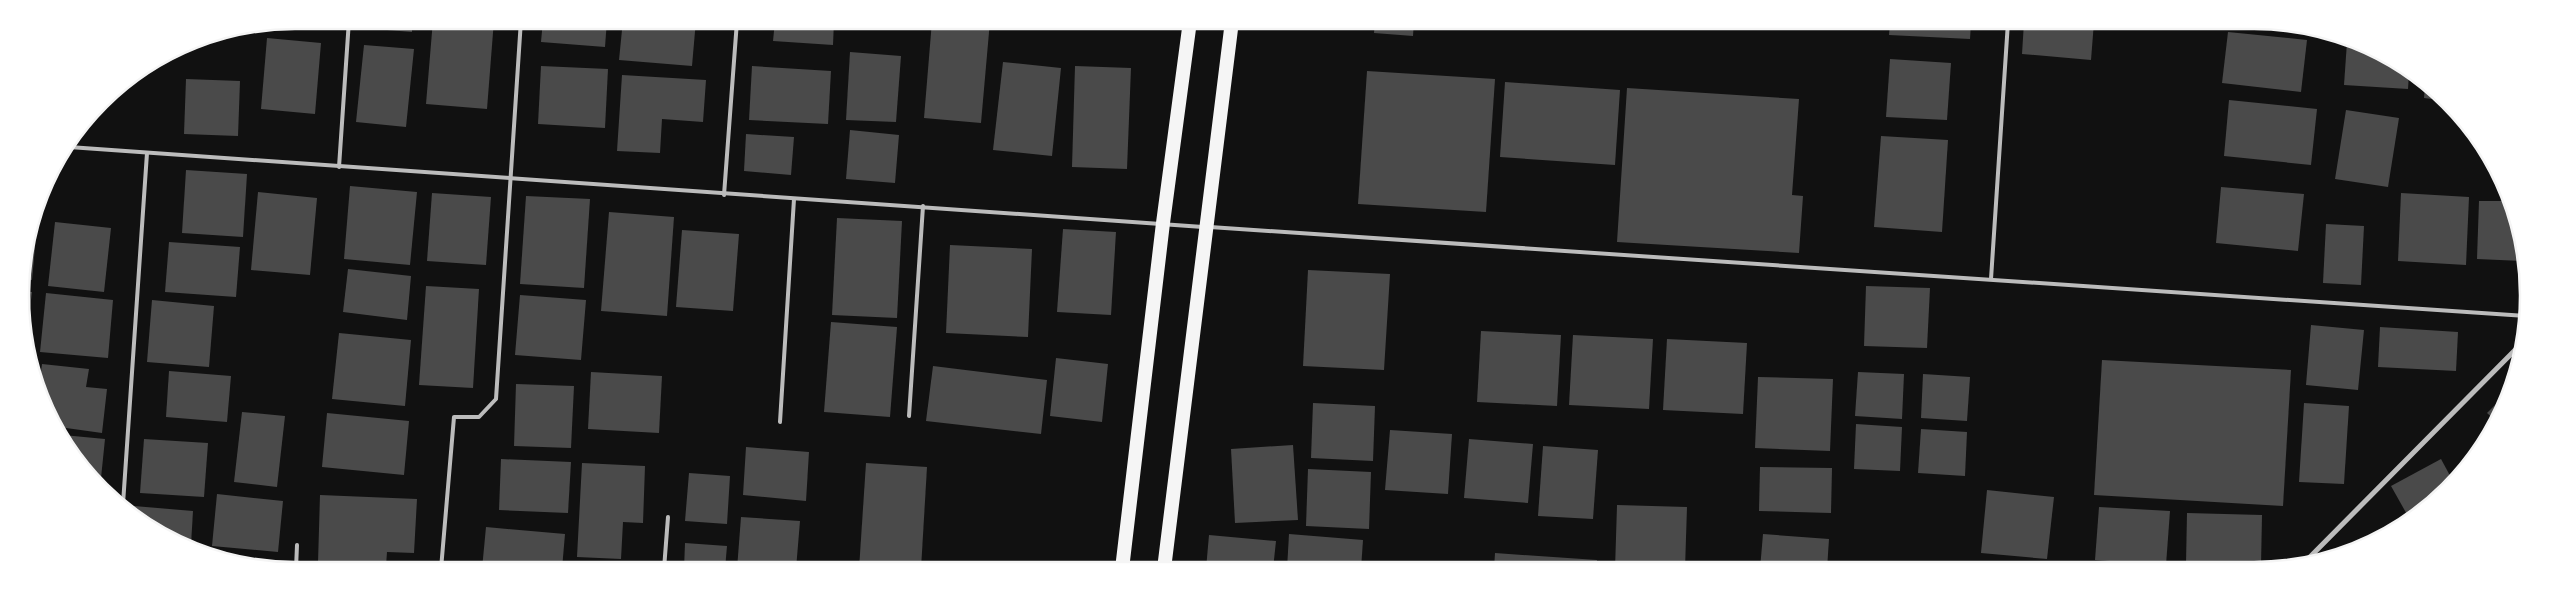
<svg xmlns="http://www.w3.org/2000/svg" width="2549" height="591" viewBox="0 0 2549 591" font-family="Quicksand,sans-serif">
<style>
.building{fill:#4a4a4a}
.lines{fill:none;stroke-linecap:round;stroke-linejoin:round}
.service{stroke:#bcbcbc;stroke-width:4}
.minor{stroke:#bcbcbc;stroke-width:5}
.trunk{stroke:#f5f5f5;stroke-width:14}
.rim{fill:none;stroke:#f5f5f5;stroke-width:2.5}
</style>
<rect width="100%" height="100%" fill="#111"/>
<g class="building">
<polygon points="363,20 412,20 412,32 362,28"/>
<polygon points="433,20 494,20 487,109 426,104"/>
<polygon points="543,20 607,20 605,47 541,42"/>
<polygon points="623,20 696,20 692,66 619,60"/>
<polygon points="775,21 834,21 833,45 773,41"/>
<polygon points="932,21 990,21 981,123 924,118"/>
<polygon points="1375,21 1414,21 1413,36 1374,33"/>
<polygon points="1890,22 1971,22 1970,39 1889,35"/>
<polygon points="2024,22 2094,22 2091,60 2022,54"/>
<polygon points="2228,32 2307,40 2301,92 2222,83"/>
<polygon points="267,38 321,43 315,114 261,109"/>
<polygon points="2347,42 2391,57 2409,73 2408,89 2344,85"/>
<polygon points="364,45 414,49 406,127 356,122"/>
<polygon points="850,52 901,56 896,122 846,120"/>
<polygon points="1890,59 1951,63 1947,120 1886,117"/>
<polygon points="1003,62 1061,68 1052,156 993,150"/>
<polygon points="541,66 608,69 605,128 538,124"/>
<polygon points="752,66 831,71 828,124 749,120"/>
<polygon points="1075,66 1131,68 1127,169 1072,167"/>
<polygon points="1367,71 1495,79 1486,212 1358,204"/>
<polygon points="622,75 706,80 703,122 662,119 660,153 617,151"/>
<polygon points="186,79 240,81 238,136 184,134"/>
<polygon points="1505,82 1620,90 1615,165 1500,157"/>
<polygon points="2425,86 2440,100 2424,98"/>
<polygon points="1627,88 1799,99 1792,195 1803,196 1799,253 1617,242"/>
<polygon points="2229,100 2317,109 2311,165 2224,156"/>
<polygon points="2346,110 2399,118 2388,187 2335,179"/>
<polygon points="850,130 899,135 895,183 846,179"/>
<polygon points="746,134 794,137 791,175 744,171"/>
<polygon points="1881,136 1948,140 1942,232 1874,227"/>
<polygon points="186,170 247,174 243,237 182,233"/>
<polygon points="350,186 417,192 410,265 344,259"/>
<polygon points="2221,187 2304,194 2298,251 2216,243"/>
<polygon points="258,192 317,198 310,275 251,270"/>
<polygon points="432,193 491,197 486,265 427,261"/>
<polygon points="2401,193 2469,197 2466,265 2398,261"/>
<polygon points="526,196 590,199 584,288 520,284"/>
<polygon points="2479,201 2508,201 2520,224 2522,261 2477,259"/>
<polygon points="609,212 674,217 667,316 601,311"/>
<polygon points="837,218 902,221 897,318 832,315"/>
<polygon points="55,222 111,228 104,292 48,286"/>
<polygon points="2326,224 2364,226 2361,285 2323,283"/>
<polygon points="35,225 37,225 32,280 21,279"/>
<polygon points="1063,229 1116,232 1111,315 1057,312"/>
<polygon points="682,230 739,234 733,311 676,307"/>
<polygon points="169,242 240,247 236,297 165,292"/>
<polygon points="950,245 1032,249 1028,337 946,333"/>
<polygon points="348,269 411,276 407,320 343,312"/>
<polygon points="1308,270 1390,274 1384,370 1303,366"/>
<polygon points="426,286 479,289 473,388 419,385"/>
<polygon points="1866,286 1930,288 1927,348 1864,346"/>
<polygon points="22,291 32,292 27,333 26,333"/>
<polygon points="46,293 113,300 108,358 40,352"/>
<polygon points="520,295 586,300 581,360 515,355"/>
<polygon points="152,300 214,306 209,367 147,362"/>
<polygon points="831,322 897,327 890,417 824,412"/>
<polygon points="2311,325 2364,330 2358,390 2306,385"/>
<polygon points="2380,327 2458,332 2456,371 2378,367"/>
<polygon points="1481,331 1561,335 1557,406 1477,402"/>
<polygon points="339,333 411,340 405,406 332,399"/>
<polygon points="1573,335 1653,339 1649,409 1569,405"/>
<polygon points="1667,339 1747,343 1743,414 1663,410"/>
<polygon points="1056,358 1108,364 1102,422 1050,416"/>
<polygon points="2102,360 2291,370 2283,506 2094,495"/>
<polygon points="42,364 89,369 86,387 107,389 102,433 59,427 39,386"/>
<polygon points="933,366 1047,380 1041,434 926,421"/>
<polygon points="169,371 231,376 227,422 166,417"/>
<polygon points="591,372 662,376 659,433 588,429"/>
<polygon points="1858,372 1904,374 1902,419 1855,416"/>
<polygon points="1923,374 1970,377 1967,421 1921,418"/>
<polygon points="1758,377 1833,379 1830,451 1755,448"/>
<polygon points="516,384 574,386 571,448 514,446"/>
<polygon points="2508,392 2500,418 2497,422 2487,413"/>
<polygon points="1313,403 1375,406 1373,461 1311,458"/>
<polygon points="2304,403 2349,406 2344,484 2299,482"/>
<polygon points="242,412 285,416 277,487 234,482"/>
<polygon points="327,413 409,421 404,475 322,467"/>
<polygon points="1856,424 1902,427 1900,471 1854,469"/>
<polygon points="1921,429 1967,432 1965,476 1918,473"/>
<polygon points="1390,430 1452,434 1448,494 1385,490"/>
<polygon points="63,435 105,439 101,478 92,477 77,463"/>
<polygon points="144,439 208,443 204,497 140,493"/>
<polygon points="1469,439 1533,444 1528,503 1464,498"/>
<polygon points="1293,445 1298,520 1235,523 1231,449"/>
<polygon points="1543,446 1598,450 1593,519 1538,516"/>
<polygon points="746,447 809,452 806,501 743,495"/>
<polygon points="501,459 571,462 568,513 499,510"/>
<polygon points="2441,459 2454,483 2448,491 2409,518 2391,486"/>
<polygon points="582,463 645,466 643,523 623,522 621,559 577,557"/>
<polygon points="866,463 927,467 921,569 859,569"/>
<polygon points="1760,467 1832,468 1831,513 1759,511"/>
<polygon points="1308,469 1371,472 1369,529 1306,526"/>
<polygon points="689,473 730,476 727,524 685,521"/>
<polygon points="1987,490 2054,497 2047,559 1981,553"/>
<polygon points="217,494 283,501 278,552 212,546"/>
<polygon points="320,495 417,499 414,553 387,552 386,566 318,563"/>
<polygon points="1617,505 1687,507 1685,569 1615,569"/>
<polygon points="134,506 193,511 191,545 158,534 134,513"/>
<polygon points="2099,507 2170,511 2166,565 2095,560"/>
<polygon points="2187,513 2262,515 2261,566 2186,564"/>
<polygon points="741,517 800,521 796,569 737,569"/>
<polygon points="486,527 565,534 562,569 482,569"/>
<polygon points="1289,534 1363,540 1361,569 1287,569"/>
<polygon points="1763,534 1829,539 1827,569 1760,569"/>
<polygon points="1209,535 1276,541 1273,569 1206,569"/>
<polygon points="2361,538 2367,545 2348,551"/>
<polygon points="685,543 727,546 725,569 684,569"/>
<polygon points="1495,553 1597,560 1596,569 1494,569"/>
</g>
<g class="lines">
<g class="service">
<polyline points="69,147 1203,227"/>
<polyline points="339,167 349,20"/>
<polyline points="724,195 737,21"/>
<polyline points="1210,227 2526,316"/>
<polyline points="1991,279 2008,22"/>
<polyline points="909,416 923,206"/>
<polyline points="780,422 794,199"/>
<polyline points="123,504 147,153"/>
<polyline points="296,569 297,545"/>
<polyline points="441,569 454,417 479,417 496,399 521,20"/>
<polyline points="664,569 668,517"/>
</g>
<polyline class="minor" points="2302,565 2524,341"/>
<g class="trunk">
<polyline points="1122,569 1163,223 1190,21"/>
<polyline points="1164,569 1232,21"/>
</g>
</g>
<path d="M0 0H2549V591H0ZM295 29H2254A266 266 0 0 1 2520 295V296A266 266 0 0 1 2254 562H295A266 266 0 0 1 29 296V295A266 266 0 0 1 295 29Z" fill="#fff" fill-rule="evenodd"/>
<path class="rim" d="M295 29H2254A266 266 0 0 1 2520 295V296A266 266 0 0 1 2254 562H295A266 266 0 0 1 29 296V295A266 266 0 0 1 295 29Z"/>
</svg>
